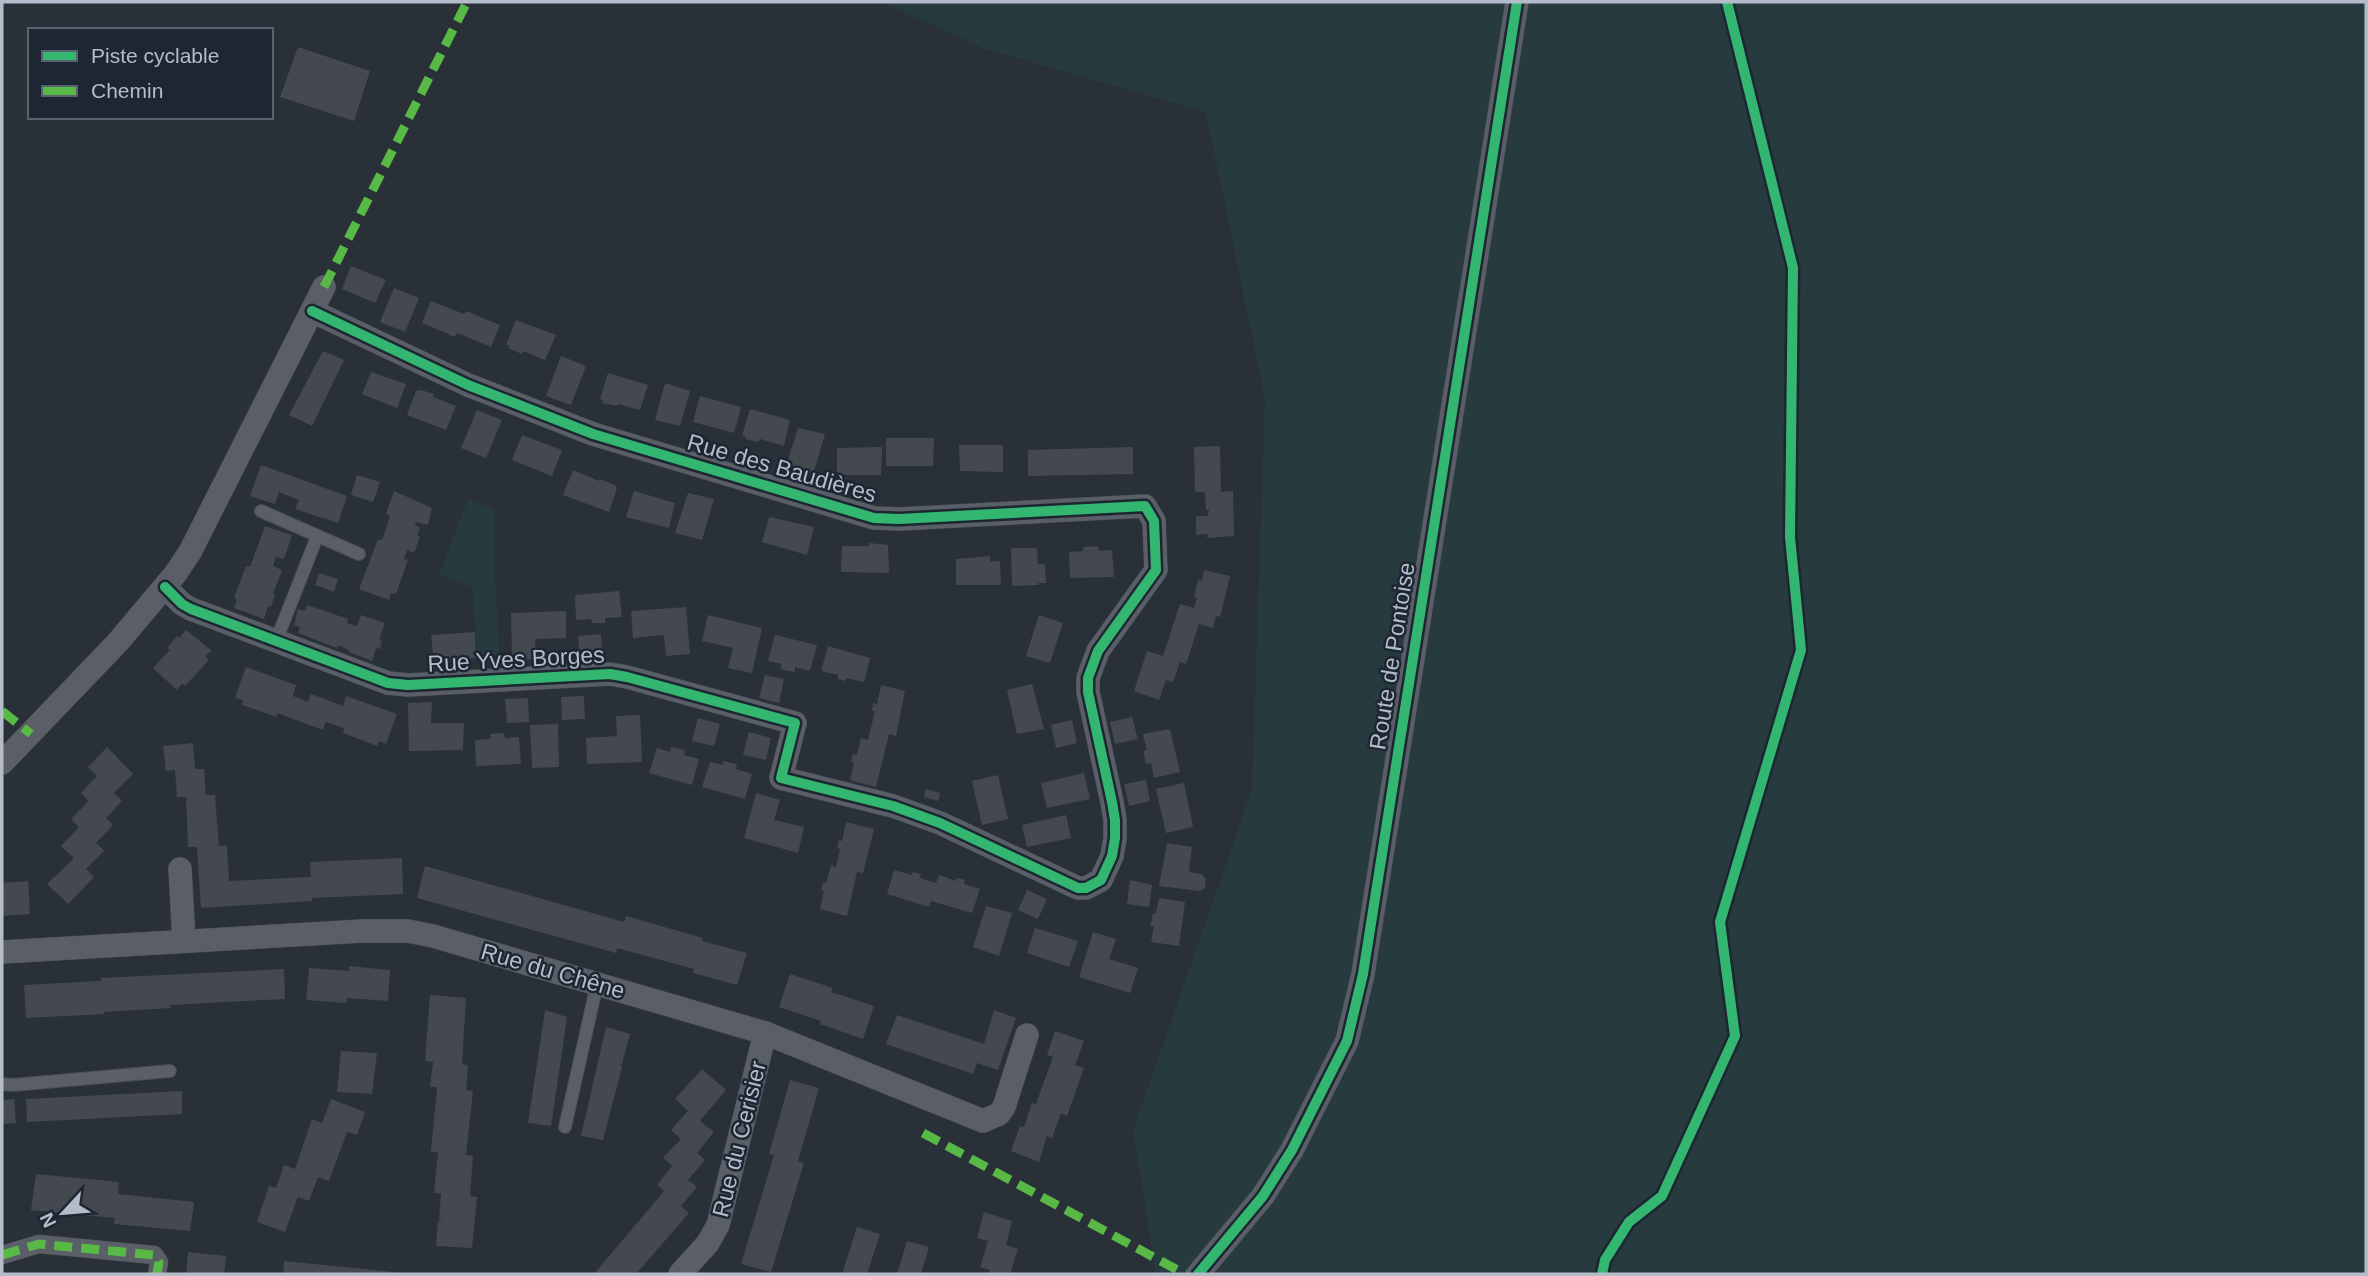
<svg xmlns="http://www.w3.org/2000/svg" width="2368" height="1276" viewBox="0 0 2368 1276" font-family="Arial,sans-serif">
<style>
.green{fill:#273a3e}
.building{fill:#444950}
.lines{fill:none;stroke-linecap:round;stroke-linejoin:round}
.service-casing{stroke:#484c53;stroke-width:14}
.pedestrian-casing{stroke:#484c53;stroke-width:19}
.minor-casing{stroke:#484c53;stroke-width:24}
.service{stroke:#5a5e66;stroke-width:12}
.pedestrian{stroke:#5a5e66;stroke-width:18}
.minor{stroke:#5a5e66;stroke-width:23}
.quiet{stroke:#58b947;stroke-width:9;stroke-dasharray:18 9;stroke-linecap:butt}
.cycleway-casing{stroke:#1d2633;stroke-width:15}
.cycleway{stroke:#33b770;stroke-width:10}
.labels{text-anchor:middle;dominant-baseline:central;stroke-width:5;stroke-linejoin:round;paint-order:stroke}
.street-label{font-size:23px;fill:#b4bcc9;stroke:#1d2633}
</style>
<rect width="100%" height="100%" fill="#2a3038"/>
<g class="green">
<polygon points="882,2 2366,2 2366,1274 1156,1274 1133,1130 1252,790 1265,399 1206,112 985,49"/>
<polygon points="468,499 495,510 494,562 500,660 478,662 472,587 439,575"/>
</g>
<g class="building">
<polygon points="298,47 370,71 354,121 280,97"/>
<polygon points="351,266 386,280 375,303 342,289"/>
<polygon points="394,288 419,298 405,332 380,322"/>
<polygon points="431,301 464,314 466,311 500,325 491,347 457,333 455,337 422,323"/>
<polygon points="516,320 556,335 545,360 523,351 522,354 508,348 509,345 506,345"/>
<polygon points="323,351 344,360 312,426 289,415"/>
<polygon points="561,356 586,366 571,405 546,396"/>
<polygon points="371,372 406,384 397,408 362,394"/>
<polygon points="608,373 648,385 640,410 618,404 617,406 602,403 603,400 600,399"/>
<polygon points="665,383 690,391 680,426 655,420"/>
<polygon points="421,390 434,394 433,397 456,406 446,430 407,415 416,391"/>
<polygon points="700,396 741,407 734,433 693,422"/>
<polygon points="750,409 790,420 784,446 760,439 759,442 745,439 745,436 742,435"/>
<polygon points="477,410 502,420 486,458 461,448"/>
<polygon points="798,428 825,434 813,475 786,466"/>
<polygon points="522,435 562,450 552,476 512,460"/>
<polygon points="886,438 934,438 933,466 886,466"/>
<polygon points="959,445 1003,445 1003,472 960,471"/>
<polygon points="1220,446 1221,492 1233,491 1234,536 1207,538 1208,534 1196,535 1196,516 1208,516 1209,510 1206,510 1205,492 1195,492 1194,447"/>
<polygon points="882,447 881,475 837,475 837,448"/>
<polygon points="1133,447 1133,474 1028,476 1028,450"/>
<polygon points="261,465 347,496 338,523 295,509 299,500 279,492 275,504 250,496"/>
<polygon points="573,470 599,481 600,479 615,485 617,488 609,512 563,495"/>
<polygon points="357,475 380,482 373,502 351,495"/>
<polygon points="394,491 432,508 428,525 416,522 415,525 420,528 417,535 420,537 414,553 407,550 404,559 408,560 396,594 391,593 389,600 359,589 378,539 382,540 390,516 386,514"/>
<polygon points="634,491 675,503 669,528 626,517"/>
<polygon points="688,493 714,499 702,540 675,533"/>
<polygon points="769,517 814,527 807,555 762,542"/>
<polygon points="265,526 292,535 284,559 276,557 273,566 282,570 273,594 275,595 271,607 268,606 264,619 234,608 237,600 234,598 246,566 250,567"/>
<polygon points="869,543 888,545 889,573 841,572 842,546 869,546"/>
<polygon points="1098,546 1099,551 1112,550 1114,577 1070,578 1069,552 1083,551 1083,547"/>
<polygon points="1011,548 1037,548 1038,564 1045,564 1046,583 1038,583 1039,585 1012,586"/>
<polygon points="990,556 990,562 1000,561 1001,585 956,585 956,559"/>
<polygon points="1204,570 1230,576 1220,617 1216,616 1213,628 1199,624 1186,664 1180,662 1173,682 1166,680 1159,700 1134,691 1147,651 1163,656 1180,604 1194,608 1197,597 1194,597 1198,580 1202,581"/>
<polygon points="319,573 338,579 334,592 315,585"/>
<polygon points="619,591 622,617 605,618 605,623 592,623 591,619 576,620 575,595"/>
<polygon points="307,605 348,619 347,623 357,626 361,615 385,623 379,640 382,641 380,649 376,648 372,661 349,652 349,650 338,645 337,648 298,633 300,627 294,625 298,609 305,611"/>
<polygon points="686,607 690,654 666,656 664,635 633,638 631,611"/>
<polygon points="566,611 566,638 535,639 536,659 512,660 511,613"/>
<polygon points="708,615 762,628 752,673 728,668 733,648 702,641"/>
<polygon points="1039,615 1063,623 1050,663 1026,656"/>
<polygon points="186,630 212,651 205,656 209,660 185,686 182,683 177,690 153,668 170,650 167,648 177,636 179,638"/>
<polygon points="475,632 476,658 434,662 431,635"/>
<polygon points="601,634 602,656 580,657 578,636"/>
<polygon points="775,635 817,645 810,671 795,667 795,672 780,669 782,664 768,661"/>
<polygon points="828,646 870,658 864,682 846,678 845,681 838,679 838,675 821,671"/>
<polygon points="246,667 296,685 293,696 308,702 311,694 343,706 346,696 397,714 386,744 379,741 377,746 343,733 344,728 326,722 323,730 277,713 277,717 242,705 243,700 235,698"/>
<polygon points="765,675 784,679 779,703 759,698"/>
<polygon points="1032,684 1044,729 1017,734 1007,690"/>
<polygon points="881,685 905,691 896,736 889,734 876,787 850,780 854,763 851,762 853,754 857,755 861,738 868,740 875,711 872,711 873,703 877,704"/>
<polygon points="584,696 585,719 562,720 561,697"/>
<polygon points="528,698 529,722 507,723 505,699"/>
<polygon points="432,702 431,723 464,723 463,750 409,751 408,703"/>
<polygon points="640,715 642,762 587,764 586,738 617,736 616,716"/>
<polygon points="1132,717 1138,739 1115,744 1110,722"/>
<polygon points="698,718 720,724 714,746 692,741"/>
<polygon points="1072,720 1077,743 1056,748 1051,725"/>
<polygon points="558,724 559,767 532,768 530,725"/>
<polygon points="1170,729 1180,772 1154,778 1151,763 1146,764 1143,751 1147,750 1143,734"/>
<polygon points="749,732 771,738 766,760 743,755"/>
<polygon points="504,733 505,738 519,737 521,764 476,766 475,740 491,739 490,734"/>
<polygon points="193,743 195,769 204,769 206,795 215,795 219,846 227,845 229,881 311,877 310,862 402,858 403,894 312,898 312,901 201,908 197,847 188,847 186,797 177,797 175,770 166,771 163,746"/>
<polygon points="107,747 133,774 114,793 122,801 106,818 113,825 96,843 104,851 86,869 94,877 68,904 47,884 74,858 61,846 79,827 71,819 89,801 81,793 97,776 88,767"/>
<polygon points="671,747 685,750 684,755 699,759 692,785 649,773 657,748 670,752"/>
<polygon points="723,761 737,764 736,769 752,774 745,799 702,787 710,762 723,765"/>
<polygon points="1084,773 1090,799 1047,808 1041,783"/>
<polygon points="998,775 1008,819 982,825 972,781"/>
<polygon points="1146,780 1150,801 1129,806 1124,784"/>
<polygon points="1184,783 1193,827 1166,833 1156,789"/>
<polygon points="926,789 940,793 938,801 924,797"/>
<polygon points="756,793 780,800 774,820 804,827 798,853 744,838"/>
<polygon points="1066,815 1071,838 1027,847 1022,825"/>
<polygon points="846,822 874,829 863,873 857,872 847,916 820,909 824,891 821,891 823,882 826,883 831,865 836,867 840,849 837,848 839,840 842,841"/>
<polygon points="1167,843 1192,847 1189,872 1202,874 1206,879 1205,888 1200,891 1159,886"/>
<polygon points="425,866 624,922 626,916 703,938 702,941 747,953 737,985 693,973 694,969 617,948 616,953 417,898"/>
<polygon points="894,870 912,875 913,872 921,874 920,878 936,883 939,875 956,881 957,878 965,880 964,884 980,889 972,913 931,901 929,907 887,894"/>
<polygon points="1130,880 1152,885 1149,907 1127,904"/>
<polygon points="28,881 30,914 2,916 2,883"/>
<polygon points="1027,890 1047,899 1038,919 1018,910"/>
<polygon points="1159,898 1185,902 1179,946 1151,942 1154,926 1150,926 1153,913 1156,913"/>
<polygon points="986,906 1012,913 999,956 973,947"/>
<polygon points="1035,928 1078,941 1069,967 1027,953"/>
<polygon points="1093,932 1116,939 1109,959 1138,968 1130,993 1079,977"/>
<polygon points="349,966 390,970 388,1001 347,998 346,1003 306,1000 309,968 349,971"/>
<polygon points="284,969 285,999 170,1005 171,1008 104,1012 104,1014 26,1018 24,985 101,981 101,978"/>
<polygon points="790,974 833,988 831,992 874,1006 863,1039 820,1024 821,1021 779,1007"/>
<polygon points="430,995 466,998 462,1064 468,1065 466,1090 473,1091 466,1155 473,1156 470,1196 477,1197 472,1248 436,1246 438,1221 444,1222 439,1220 441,1194 434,1193 438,1152 431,1152 437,1087 430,1087 433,1062 425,1061"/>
<polygon points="545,1010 567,1017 551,1126 528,1123"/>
<polygon points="994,1010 1016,1018 998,1070 977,1063 973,1074 886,1044 897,1015 984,1044"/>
<polygon points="606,1027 630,1034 622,1064 619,1063 622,1067 603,1140 581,1136"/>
<polygon points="1055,1031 1084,1041 1075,1065 1084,1068 1067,1116 1061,1113 1052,1138 1047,1136 1039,1162 1011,1151 1020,1126 1024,1127 1032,1103 1036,1104 1053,1057 1047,1055"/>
<polygon points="341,1051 377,1053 372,1094 337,1092"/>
<polygon points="702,1069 726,1090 700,1121 714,1132 697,1153 705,1160 688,1180 697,1187 681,1206 689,1213 636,1274 594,1274 664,1191 657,1185 672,1166 663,1158 681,1139 671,1130 688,1111 675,1099"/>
<polygon points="790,1080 819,1088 798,1161 804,1163 771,1272 741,1264 774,1155 769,1154"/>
<polygon points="182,1091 182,1114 27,1122 26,1099"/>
<polygon points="14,1099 16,1123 2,1124 2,1100"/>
<polygon points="331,1099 365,1112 357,1135 347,1132 329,1181 318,1177 309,1201 298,1197 285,1232 257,1222 269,1186 276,1188 284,1165 295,1169 312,1119 322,1123"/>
<polygon points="36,1174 119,1182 118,1194 194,1202 190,1231 114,1224 115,1218 31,1210"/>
<polygon points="984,1212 1012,1221 1006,1245 1018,1249 1010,1274 988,1274 990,1270 980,1267 988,1241 977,1238"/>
<polygon points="857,1227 880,1234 867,1274 842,1274"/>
<polygon points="907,1241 929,1247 921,1274 897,1274"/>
<polygon points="188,1252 226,1256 224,1274 186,1274"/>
<polygon points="284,1261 394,1272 394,1274 283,1274"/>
</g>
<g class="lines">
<g class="service-casing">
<g id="service">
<polyline points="261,511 359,554"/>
<polyline points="276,641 317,537"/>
<polyline points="2,1084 13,1085 170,1071"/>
<polyline points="565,1127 597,984"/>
</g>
</g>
<g class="pedestrian-casing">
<polyline id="pedestrian" points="2,1255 39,1244 154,1255 159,1262 157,1274"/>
</g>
<g class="minor-casing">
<g id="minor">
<polyline points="165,587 182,604 191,609 388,683 408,685 610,674 627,677 795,723 781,778 893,806 940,823 1078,888 1086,888 1101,880 1112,856 1115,838 1115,820 1112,802 1088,692 1088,678 1098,651 1156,570 1154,521 1145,506 899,519 874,518 593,434 468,385 312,311"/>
<polyline points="2,763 118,642 176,573 190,552 324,287"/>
<polyline points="180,869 184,941"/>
<polyline points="2,952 362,931 408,931 433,936 765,1033 983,1121 999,1114 1004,1107 1027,1035"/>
<polyline points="680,1274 708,1243 718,1225 765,1033"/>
<polyline points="1198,1274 1263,1196 1292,1150 1347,1041 1363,974 1517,2"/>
</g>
</g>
<use href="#service" class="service"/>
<use href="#pedestrian" class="pedestrian"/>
<use href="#minor" class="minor"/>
<g class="quiet">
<polyline points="324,287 467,2"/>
<polyline points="2,711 31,734"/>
<polyline points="923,1133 1185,1274"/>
<polyline points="2,1255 39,1244 154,1255 159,1262 157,1274"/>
</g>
<g class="cycleway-casing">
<g id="cycleway">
<polyline points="165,587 182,604 191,609 388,683 408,685 610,674 627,677 795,723 781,778 893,806 940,823 1078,888 1086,888 1101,880 1112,856 1115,838 1115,820 1112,802 1088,692 1088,678 1098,651 1156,570 1154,521 1145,506 899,519 874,518 593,434 468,385 312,311"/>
<polyline points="1198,1274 1263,1196 1292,1150 1347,1041 1363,974 1517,2"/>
<polyline points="1602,1274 1605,1260 1629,1222 1662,1196 1735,1036 1720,922 1801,650 1790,537 1793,268 1727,2"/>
</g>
</g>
<use href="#cycleway" class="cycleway"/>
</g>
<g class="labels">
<g class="street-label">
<text transform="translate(782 468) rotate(16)">Rue des Baudières</text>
<text transform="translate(1392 656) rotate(-81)">Route de Pontoise</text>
<text transform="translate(516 659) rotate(-3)">Rue Yves Borges</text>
<text transform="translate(553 971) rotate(16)">Rue du Chêne</text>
<text transform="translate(739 1139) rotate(-76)">Rue du Cerisier</text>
</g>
</g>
<rect width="2368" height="1276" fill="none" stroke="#b4bcc9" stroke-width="7"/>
<rect x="28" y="28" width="245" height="91" fill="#1d2633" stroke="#59626f" stroke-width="2"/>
<rect x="42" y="51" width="35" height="10" fill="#33b770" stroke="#59626f" stroke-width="2"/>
<text x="91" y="63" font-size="21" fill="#b4bcc9">Piste cyclable</text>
<rect x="42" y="86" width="35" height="10" fill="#58b947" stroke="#59626f" stroke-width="2"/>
<text x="91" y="98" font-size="21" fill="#b4bcc9">Chemin</text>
<g transform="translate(63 1213) rotate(244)" stroke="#1d2633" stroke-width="5" paint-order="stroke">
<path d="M0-5L12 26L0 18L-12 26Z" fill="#b4bcc9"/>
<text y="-10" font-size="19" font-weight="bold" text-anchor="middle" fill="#b4bcc9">N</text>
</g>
</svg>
